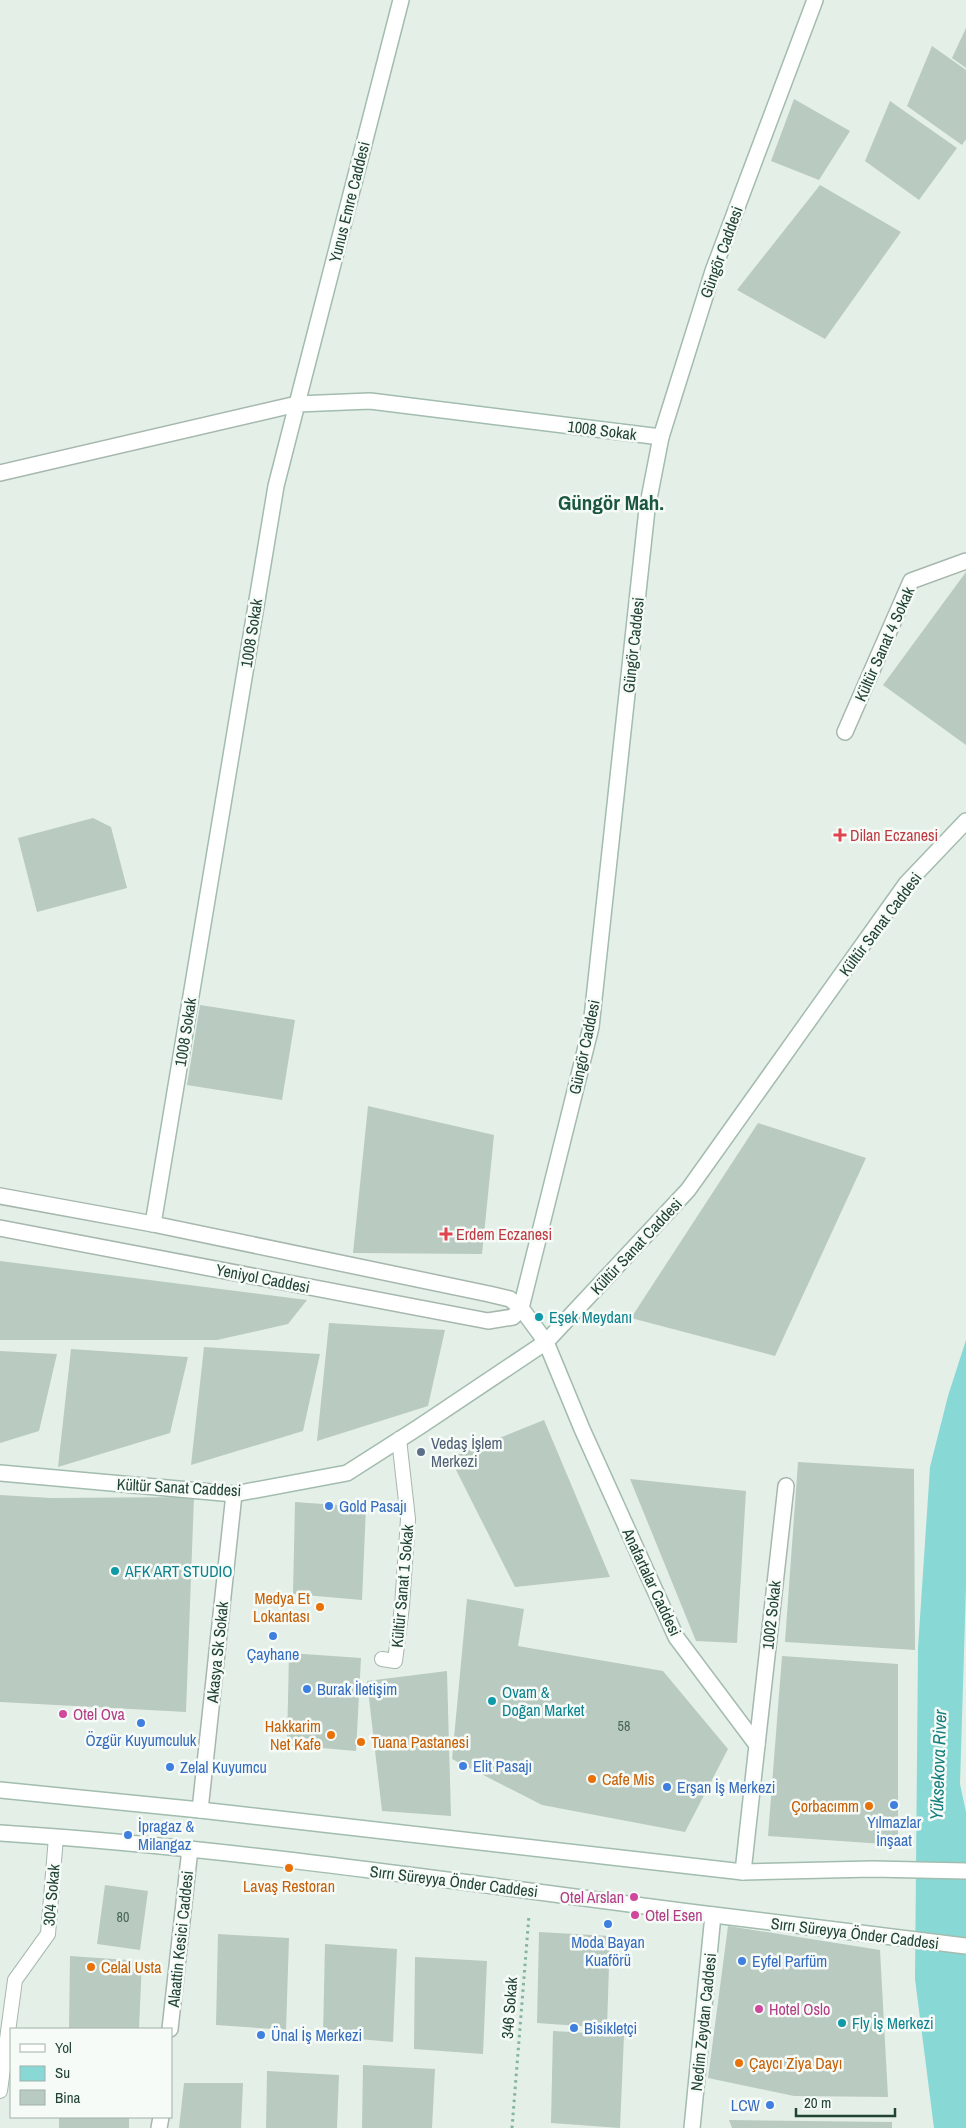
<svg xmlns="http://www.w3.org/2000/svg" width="966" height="2128" viewBox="0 0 966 2128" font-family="'Archivo Narrow',sans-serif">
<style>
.water{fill:#88d8d6}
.building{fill:#b9cac1}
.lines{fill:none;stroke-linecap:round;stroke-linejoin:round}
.lane-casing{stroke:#a6b8ae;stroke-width:16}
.street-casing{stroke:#a6b8ae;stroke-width:18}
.secondary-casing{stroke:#a2bcae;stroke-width:18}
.path{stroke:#82b59c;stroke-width:3;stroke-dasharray:2.5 4;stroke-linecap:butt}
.lane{stroke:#fff;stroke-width:14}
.street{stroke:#fff;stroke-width:15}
.secondary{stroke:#fff;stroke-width:15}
.health-dot{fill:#e0444e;stroke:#f6fbf7;stroke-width:2}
.culture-dot{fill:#0f9aa8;stroke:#f6fbf7;stroke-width:2}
.service-dot{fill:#5c6f8a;stroke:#f6fbf7;stroke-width:2}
.shop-dot{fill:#3f7fe0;stroke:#f6fbf7;stroke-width:2}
.food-dot{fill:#e8710a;stroke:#f6fbf7;stroke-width:2}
.hotel-dot{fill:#d1479c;stroke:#f6fbf7;stroke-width:2}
.labels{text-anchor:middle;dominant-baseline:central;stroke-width:5;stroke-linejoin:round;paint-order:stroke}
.number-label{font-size:14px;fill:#476557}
.street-label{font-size:16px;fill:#214334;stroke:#f6fbf7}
.health-label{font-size:16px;fill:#be3a42;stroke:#f6fbf7;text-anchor:start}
.culture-label{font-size:16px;fill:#0d838f;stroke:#f6fbf7;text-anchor:start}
.service-label{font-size:16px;fill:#4e5e75;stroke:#f6fbf7;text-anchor:start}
.shop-label{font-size:16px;fill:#366cbe;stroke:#f6fbf7;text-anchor:start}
.food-label{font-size:16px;fill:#c56008;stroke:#f6fbf7;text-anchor:start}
.hotel-label{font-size:16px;fill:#b23c85;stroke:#f6fbf7;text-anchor:start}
.water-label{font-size:18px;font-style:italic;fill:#157f7e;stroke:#f6fbf7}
.district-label{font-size:21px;font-weight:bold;fill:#1b573e;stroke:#f6fbf7}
</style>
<rect width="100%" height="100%" fill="#e4efe8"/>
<polygon class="water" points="966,1340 966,1586 960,1784 966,1812 966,2128 934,2128 915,1979 918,1648 930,1467 948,1396"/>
<g class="building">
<polygon points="966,28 966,68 952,58"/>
<polygon points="932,46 966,70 966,139 962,145 907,106"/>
<polygon points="794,99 850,131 819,180 771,161"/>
<polygon points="890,101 957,148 919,200 865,161"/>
<polygon points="820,185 901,232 825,339 737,290"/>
<polygon points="966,572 966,745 883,685"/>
<polygon points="93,818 111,827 127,888 37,912 18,838"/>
<polygon points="200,1005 295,1020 282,1100 187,1085"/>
<polygon points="368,1106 494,1135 482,1254 353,1253"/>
<polygon points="758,1123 866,1158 775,1356 631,1318"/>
<polygon points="0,1261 307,1300 288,1324 217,1340 0,1340"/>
<polygon points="329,1323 445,1330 428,1406 317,1441"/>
<polygon points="204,1347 320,1354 303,1431 191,1465"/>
<polygon points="71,1349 188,1357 170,1433 58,1467"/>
<polygon points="0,1351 57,1354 39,1431 0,1443"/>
<polygon points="544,1420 610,1577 515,1587 450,1458"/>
<polygon points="798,1462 914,1469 915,1650 785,1642"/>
<polygon points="630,1479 746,1491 737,1643 696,1641"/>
<polygon points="0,1495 51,1498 194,1497 186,1712 0,1702"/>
<polygon points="295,1502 366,1507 362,1600 293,1594"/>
<polygon points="467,1599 524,1609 518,1646 663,1671 728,1749 685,1832 542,1805 452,1759"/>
<polygon points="289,1653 361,1658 356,1751 287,1745"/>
<polygon points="782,1656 898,1664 898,1845 768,1836"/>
<polygon points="447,1671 451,1816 382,1811 367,1681"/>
<polygon points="105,1885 148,1891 140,1950 97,1944"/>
<polygon points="728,1926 880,1950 888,2097 794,2096 708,2078"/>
<polygon points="539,1932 610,1936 607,2028 537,2023"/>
<polygon points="218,1934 289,1938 286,2030 216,2025"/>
<polygon points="325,1944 397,1949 393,2042 323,2036"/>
<polygon points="70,1956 142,1961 139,2029 69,2029"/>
<polygon points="415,1957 487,1961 483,2054 414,2049"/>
<polygon points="553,2031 624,2035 620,2128 551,2123"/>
<polygon points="363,2065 435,2069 432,2128 362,2128"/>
<polygon points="267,2071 339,2075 337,2128 266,2128"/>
<polygon points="184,2083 243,2083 241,2128 179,2128"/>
<rect x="59" y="2117" width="70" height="11"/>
<polygon points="729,2120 892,2122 892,2128 732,2128"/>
</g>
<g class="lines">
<g class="lane-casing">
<g id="lane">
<polyline points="382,1659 395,1661 402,1606 408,1519 399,1439"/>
<polyline points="0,2091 15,1980 48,1934 56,1837"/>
</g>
</g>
<g class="street-casing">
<g id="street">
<polyline points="0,473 297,404"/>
<polyline points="845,732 911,581 966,561"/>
<polyline points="0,1196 153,1224 489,1294 510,1299 521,1308 513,1317 488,1321 0,1228"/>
<polyline points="757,1745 786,1486"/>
<polyline points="200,1810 234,1494"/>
<polyline points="170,2029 190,1849"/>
<polyline points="159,2128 161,2117"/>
</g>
</g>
<g class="secondary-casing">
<g id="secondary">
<polyline points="297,404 401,0"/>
<polyline points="153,1224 276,486 297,404 370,401 661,437"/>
<polyline points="0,1473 234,1494 347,1473 419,1427 546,1342 688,1190 906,884 966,821"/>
<polyline points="0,1790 200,1810 743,1872 872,1869 966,1871"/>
<path d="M0,1833c239,15 476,52 714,82 84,11 168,21 252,31"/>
<polyline points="743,1872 757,1745 676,1637 582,1429 546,1342 521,1308 591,1027 647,509 661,437 713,271 815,0"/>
<polyline points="692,2128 713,1915"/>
</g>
</g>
<polyline class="path" points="512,2128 529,1915"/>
<use href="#lane" class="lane"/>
<use href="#street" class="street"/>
<use href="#secondary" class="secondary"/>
</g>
<g class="health-dot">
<path d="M837.5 827.5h5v5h5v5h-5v5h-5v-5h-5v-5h5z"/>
<path d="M443.5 1226.5h5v5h5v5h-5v5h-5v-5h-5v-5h5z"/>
</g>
<g class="culture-dot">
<circle cx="539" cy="1317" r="5"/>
<circle cx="115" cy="1571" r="5"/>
<circle cx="492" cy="1701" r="5"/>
<circle cx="842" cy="2023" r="5"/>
</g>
<circle class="service-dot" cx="421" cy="1452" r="5"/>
<g class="shop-dot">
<circle cx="329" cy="1506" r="5"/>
<circle cx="273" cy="1636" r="5"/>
<circle cx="307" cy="1689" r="5"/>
<circle cx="141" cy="1723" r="5"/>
<circle cx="463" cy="1766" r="5"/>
<circle cx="170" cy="1767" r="5"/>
<circle cx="667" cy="1787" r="5"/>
<circle cx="894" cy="1805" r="5"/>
<circle cx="128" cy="1835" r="5"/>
<circle cx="608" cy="1924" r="5"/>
<circle cx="742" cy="1961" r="5"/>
<circle cx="574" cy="2028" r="5"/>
<circle cx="261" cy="2035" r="5"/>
<circle cx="770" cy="2105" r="5"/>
</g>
<g class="food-dot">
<circle cx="320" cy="1607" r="5"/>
<circle cx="331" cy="1735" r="5"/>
<circle cx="361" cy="1742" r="5"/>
<circle cx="592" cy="1779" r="5"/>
<circle cx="869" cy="1806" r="5"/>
<circle cx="289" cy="1868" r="5"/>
<circle cx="91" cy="1967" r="5"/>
<circle cx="739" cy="2063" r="5"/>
</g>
<g class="hotel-dot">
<circle cx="63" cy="1714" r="5"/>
<circle cx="634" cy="1897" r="5"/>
<circle cx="635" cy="1915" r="5"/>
<circle cx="759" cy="2009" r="5"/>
</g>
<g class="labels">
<g class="number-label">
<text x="624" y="1726">58</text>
<text x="123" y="1917">80</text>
</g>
<g class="street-label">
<text transform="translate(349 202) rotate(-76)">Yunus Emre Caddesi</text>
<text transform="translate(721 252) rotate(-70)">Güngör Caddesi</text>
<text transform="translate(602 430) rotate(7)">1008 Sokak</text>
<text transform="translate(251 633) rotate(-81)">1008 Sokak</text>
<text transform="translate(884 644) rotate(-66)">Kültür Sanat 4 Sokak</text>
<text transform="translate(633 645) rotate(-84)">Güngör Caddesi</text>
<text transform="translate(880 924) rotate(-53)">Kültür Sanat Caddesi</text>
<text transform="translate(185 1032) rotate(-81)">1008 Sokak</text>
<text transform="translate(584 1047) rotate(-78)">Güngör Caddesi</text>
<text transform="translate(636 1246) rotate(-47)">Kültür Sanat Caddesi</text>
<text transform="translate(263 1278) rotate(11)">Yeniyol Caddesi</text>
<text transform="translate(179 1487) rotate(3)">Kültür Sanat Caddesi</text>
<text transform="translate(652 1582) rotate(65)">Anafartalar Caddesi</text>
<text transform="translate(402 1586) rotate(-85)">Kültür Sanat 1 Sokak</text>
<text transform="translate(771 1615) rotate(-84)">1002 Sokak</text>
<text transform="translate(217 1652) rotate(-84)">Akasya Sk Sokak</text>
<text transform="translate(454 1881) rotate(7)">Sırrı Süreyya Önder Caddesi</text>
<text transform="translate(51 1895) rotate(-85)">304 Sokak</text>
<text transform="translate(855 1933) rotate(7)">Sırrı Süreyya Önder Caddesi</text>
<text transform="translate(180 1939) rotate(-84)">Alaattin Kesici Caddesi</text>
<text transform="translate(509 2008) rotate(-86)">346 Sokak</text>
<text transform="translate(703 2022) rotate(-84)">Nedim Zeydan Caddesi</text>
</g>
<g class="health-label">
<text x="850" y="835">Dilan Eczanesi</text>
<text x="456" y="1234">Erdem Eczanesi</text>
</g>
<g class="culture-label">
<text x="549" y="1317">Eşek Meydanı</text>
<text x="125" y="1571">AFK ART STUDIO</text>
<text x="502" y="1692">Ovam &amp;<tspan x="502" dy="18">Doğan Market</tspan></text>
<text x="852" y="2023">Fly İş Merkezi</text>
</g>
<g class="service-label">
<text x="431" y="1443">Vedaş İşlem<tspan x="431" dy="18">Merkezi</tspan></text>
</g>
<g class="shop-label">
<text x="339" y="1506">Gold Pasajı</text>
<text x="273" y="1654" text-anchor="middle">Çayhane</text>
<text x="317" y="1689">Burak İletişim</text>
<text x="141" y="1740" text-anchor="middle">Özgür Kuyumculuk</text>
<text x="473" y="1766">Elit Pasajı</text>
<text x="180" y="1767">Zelal Kuyumcu</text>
<text x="677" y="1787">Erşan İş Merkezi</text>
<text x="894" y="1822" text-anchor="middle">Yılmazlar<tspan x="894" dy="18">İnşaat</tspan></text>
<text x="138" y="1826">İpragaz &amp;<tspan x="138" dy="18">Milangaz</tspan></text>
<text x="608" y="1942" text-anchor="middle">Moda Bayan<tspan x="608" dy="18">Kuaförü</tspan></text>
<text x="752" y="1961">Eyfel Parfüm</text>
<text x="584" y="2028">Bisikletçi</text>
<text x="271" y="2035">Ünal İş Merkezi</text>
<text x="760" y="2105" text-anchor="end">LCW</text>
</g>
<g class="food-label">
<text x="310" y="1598" text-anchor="end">Medya Et<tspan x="310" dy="18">Lokantası</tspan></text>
<text x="321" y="1726" text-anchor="end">Hakkarim<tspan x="321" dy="18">Net Kafe</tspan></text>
<text x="371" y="1742">Tuana Pastanesi</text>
<text x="602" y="1779">Cafe Mis</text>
<text x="859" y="1806" text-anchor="end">Çorbacımm</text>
<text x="289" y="1886" text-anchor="middle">Lavaş Restoran</text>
<text x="101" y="1967">Celal Usta</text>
<text x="749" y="2063">Çaycı Ziya Dayı</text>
</g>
<g class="hotel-label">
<text x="73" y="1714">Otel Ova</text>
<text x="624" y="1897" text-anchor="end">Otel Arslan</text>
<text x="645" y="1915">Otel Esen</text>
<text x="769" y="2009">Hotel Oslo</text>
</g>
<g class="water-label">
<text transform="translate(938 1765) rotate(-88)">Yüksekova River</text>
</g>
<g class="district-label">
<text x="611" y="502">Güngör Mah.</text>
</g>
</g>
<rect x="10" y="2028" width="162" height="90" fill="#f6fbf7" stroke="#a1b1a9"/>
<rect x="20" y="2044" width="25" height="8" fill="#ffffff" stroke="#a1b1a9"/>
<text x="55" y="2053" font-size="15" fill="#214334">Yol</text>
<rect x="20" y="2066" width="25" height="15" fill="#88d8d6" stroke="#a1b1a9"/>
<text x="55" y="2078" font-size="15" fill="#214334">Su</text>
<rect x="20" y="2090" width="25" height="15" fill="#b9cac1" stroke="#a1b1a9"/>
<text x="55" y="2103" font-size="15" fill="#214334">Bina</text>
<path d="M796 2108v8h99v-8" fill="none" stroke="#214334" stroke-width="2.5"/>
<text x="804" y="2108" font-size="15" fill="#214334" stroke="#f6fbf7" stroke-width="4" paint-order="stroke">20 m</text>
</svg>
